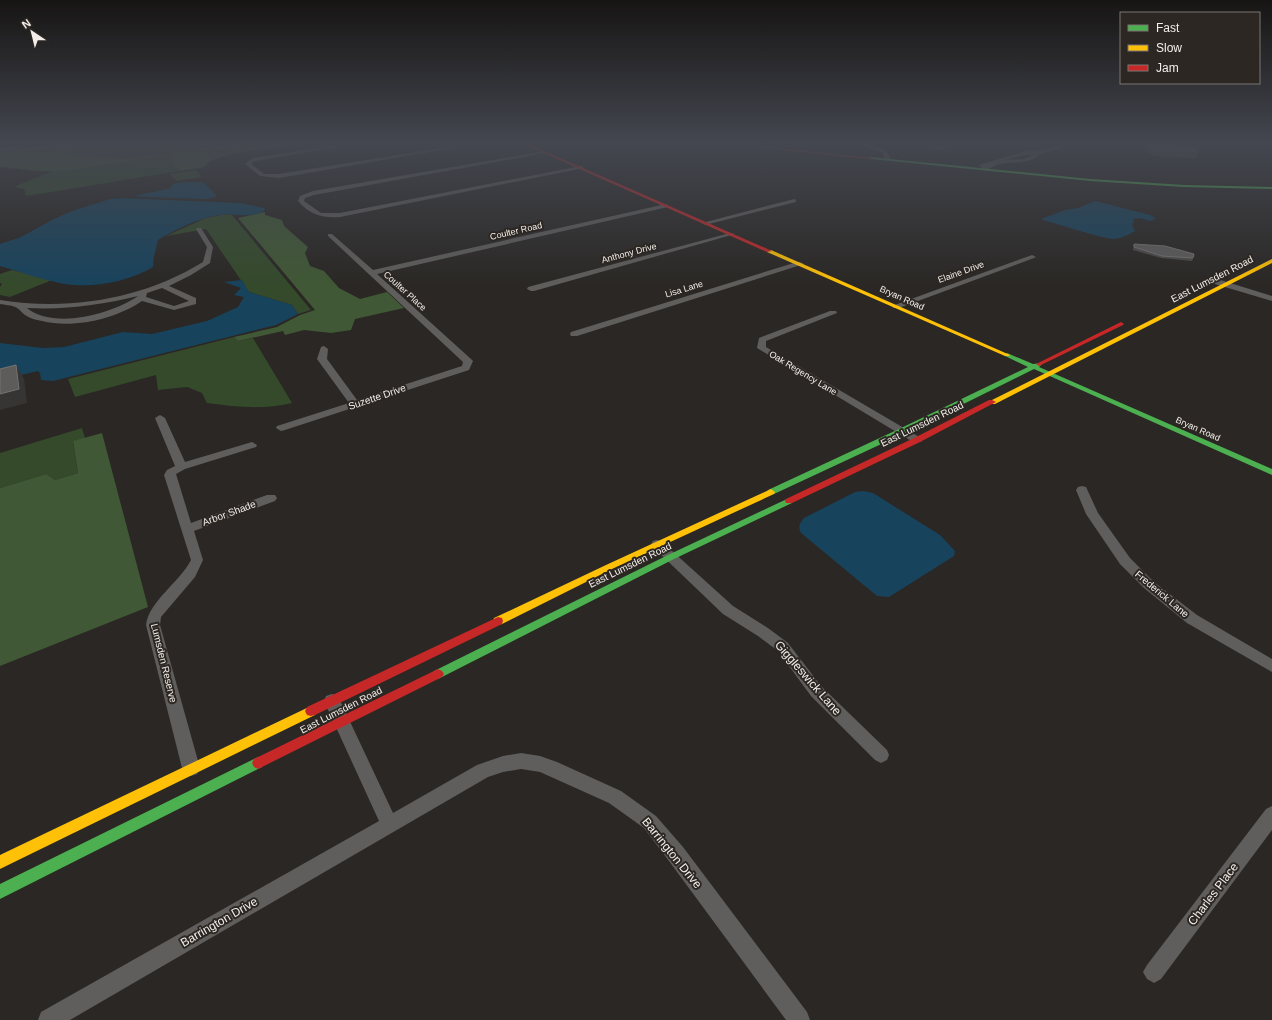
<svg xmlns="http://www.w3.org/2000/svg" width="1272" height="1020" viewBox="0 0 1272 1020" font-family="Helvetica,sans-serif">
<style>
.green{fill:#344a2b}
.forest{fill:#405835}
.water{fill:#18435c}
.lines{fill:none;stroke-linecap:round;stroke-linejoin:round}
.street{fill:#605e5c;fill-rule:evenodd}
.fast{fill:#4caf50;fill-rule:evenodd}
.slow{fill:#ffc107;fill-rule:evenodd}
.jam{fill:#c62828;fill-rule:evenodd}
.wall{fill:#4c4a49}
.shaded-wall{fill:#373533}
.building{fill:#5e5c5b;stroke:#757371}
.labels{text-anchor:middle;dominant-baseline:central;stroke-width:4;stroke-linejoin:round;paint-order:stroke}
.far-street-label{font-size:9px;fill:#f2eeeb;stroke:#2c2722}
.street-label{font-size:10px;fill:#f2eeeb;stroke:#2c2722}
.near-street-label{font-size:12px;fill:#f2eeeb;stroke:#2c2722}
</style>
<rect width="100%" height="100%" fill="#2a2724"/>
<g class="green">
<polygon points="85,143 227,143 198,147 185,150 172,151 168,154 141,158 77,157 72,155 69,152"/>
<polygon points="169,156 175,162 174,164 180,171 26,196 24,189 14,187 52,171 65,171"/>
<polygon points="196,170 202,177 176,181 170,174"/>
<polygon points="227,214 232,215 311,310 298,314 292,305 249,292 206,229 166,236 206,218"/>
<polygon points="12,270 52,280 10,297 0,295 0,287 2,284 0,283 0,274"/>
<path d="M234,337l4,4 15,-3 39,65c-29,7 -56,4 -85,0l-5,-10 -15,-6 -29,3 -2,-15 -81,22 -7,-18z"/>
<polygon points="82,428 85,438 73,442 78,473 55,480 46,474 0,488 0,453"/>
</g>
<g class="forest">
<path d="M62,143h25l-18,9 3,3 56,3 40,-4c5,-4 11,-2 18,-4 40,-9 80,-7 121,-7 -33,6 -66,6 -98,18l-4,6 -25,4 -7,-8 2,-1 -6,-6 -104,15h-27l-38,-4v-17l21,-2v-2l2,2z"/>
<polygon points="265,212 265,215 282,220 284,226 308,247 305,253 310,266 324,271 339,288 360,299 387,292 404,308 355,319 351,330 331,333 304,330 285,335 283,331 238,341 234,337 277,327 300,315 315,310 238,218"/>
<polygon points="102,433 148,607 0,666 0,488 46,474 55,480 78,473 73,441"/>
</g>
<g class="water">
<polygon points="201,182 204,183 216,195 216,197 207,199 141,197 134,196 167,189 171,188 173,184 182,182"/>
<path d="M121,198l119,5 24,5 1,2c-15,10 -30,2 -46,5 -19,3 -44,14 -61,25l-4,16 -1,11c-21,13 -53,20 -78,18 -21,-1 -54,-13 -75,-19v-22l21,-7 31,-17 20,-9 38,-12z"/>
<path d="M1095,201l55,14 5,3v1l-5,2 -10,-3 -7,1 1,2 -2,4 3,6c-6,4 -14,7 -21,8 -6,1 -65,-17 -73,-20l24,-9 13,-2z"/>
<polygon points="242,280 249,292 292,305 298,314 276,325 53,381 41,380 40,373 38,371 0,380 0,343 43,348 64,347 123,332 152,334 207,321 238,307 244,297 234,295 241,288 224,282"/>
<path d="M863,491l10,2 67,42 15,16 -1,5 -65,41 -12,-1 -76,-63c-3,-6 -2,-9 3,-15l51,-26z"/>
</g>
<g class="lines">
<g class="street">
<polygon points="15,143 19,143 20,148 0,151 0,149 15,146"/>
<polygon points="351,143 361,143 255,161 251,164 264,174 279,174 472,143 482,143 279,178 260,176 245,164 253,158"/>
<polygon points="856,143 862,143 886,150 891,160 886,161 882,152"/>
<path d="M907,143c10,0 22,5 32,4 9,-1 17,-5 26,-4l-27,7z"/>
<path d="M1071,143h7l-38,11c-11,11 -26,7 -40,10 -6,1 -10,5 -15,7l-6,-6 46,-14h13zM1025,155h8l-9,4 -20,1z"/>
<polygon points="1231,143 1256,146 1272,143 1272,144 1256,148"/>
<path d="M544,151h2v2l-232,42 -9,3 -1,3 17,12h19l241,-47 3,2 -244,49c-18,1 -30,-2 -42,-16l2,-5 13,-5z"/>
<polygon points="794,199 796,200 796,202 705,225 702,223"/>
<polygon points="666,204 668,205 668,207 377,274 471,359 473,361 469,370 285,430 281,431 276,428 277,426 349,403 317,359 321,347 324,346 328,349 327,359 357,400 462,366 463,362 328,236 328,234 332,234 373,270"/>
<path d="M197,228h4l12,19 -3,16 -19,12 -22,11 27,12v6l-22,6 -32,-9c-26,18 -69,28 -100,20 -6,-1 -13,-3 -17,-6 -4,-3 -6,-7 -10,-8 -4,-2 -10,-2 -15,-3v-4c70,11 143,-1 203,-38l4,-15 -11,-18zM162,288l27,13 -15,5 -28,-9 1,-4zM138,296c-26,18 -84,34 -111,12 38,2 74,-3 111,-12z"/>
<polygon points="730,233 735,234 534,291 531,291 527,289 528,287"/>
<polygon points="1032,255 1036,257 1034,258 899,308 893,308 892,306"/>
<polygon points="797,262 800,262 804,264 577,336 571,336 570,334 571,332"/>
<polygon points="1208,278 1214,278 1272,296 1272,301 1208,282"/>
<polygon points="830,311 836,311 837,313 766,341 766,347 921,438 922,440 921,442 913,442 757,348 759,338"/>
<path d="M160,415l5,3 20,44 67,-20 5,3 -1,2 -71,22 -9,5 15,49 76,-28h8l2,3 -2,3 -81,30 9,29 -8,17 -34,40 -1,8 40,143 -3,6 -6,2 -6,-2 -3,-6 -36,-143c3,-24 33,-42 45,-65l-27,-85 3,-5 8,-4 -20,-48z"/>
<polygon points="1082,486 1086,487 1098,513 1130,558 1154,582 1197,615 1272,659 1272,672 1187,623 1144,588 1120,564 1086,514 1076,490 1078,487"/>
<polygon points="657,540 661,541 733,606 768,628 788,643 821,686 887,750 889,755 887,760 881,763 875,760 811,696 778,651 758,636 723,614 653,547 651,544 653,541"/>
<polygon points="332,694 338,696 393,813 477,765 503,756 521,753 540,756 557,762 621,791 656,816 683,847 807,1012 810,1020 786,1020 669,861 644,828 609,803 540,772 521,769 503,772 488,777 70,1020 38,1020 41,1012 379,821 324,701 326,696"/>
<polygon points="1272,806 1272,830 1161,979 1154,983 1147,979 1143,972 1147,965 1266,809"/>
</g>
<g class="fast">
<polygon points="870,157 1090,179 1184,185 1272,187 1272,189 1184,187 1090,181 871,159"/>
<polygon points="1007,353 1033,364 1041,363 1042,364 1039,367 1272,469 1272,475 1034,369 905,433 774,494 768,494 767,492 768,490 899,429 1028,367 1005,356 1004,355"/>
<polygon points="789,498 793,501 792,503 674,559 442,677 438,679 434,677 432,674 434,671 668,555"/>
<polygon points="258,757 262,759 264,763 262,767 0,899 0,884"/>
</g>
<g class="slow">
<polygon points="767,250 771,250 1010,355 1009,356 1005,356 767,252"/>
<polygon points="1272,259 1272,263 995,404 992,404 988,402"/>
<polygon points="771,489 775,492 774,494 612,569 502,624 498,625 494,624 493,621 494,618 606,565"/>
<polygon points="311,706 315,707 317,711 315,715 0,869 0,855"/>
</g>
<g class="jam">
<polygon points="521,143 526,143 772,251 767,252"/>
<polygon points="712,143 723,143 873,158 871,159"/>
<polygon points="1121,322 1124,324 1123,325 1041,365 1039,366 1036,364"/>
<polygon points="989,400 992,400 996,402 920,442 792,503 786,503 785,501 786,499 914,438"/>
<polygon points="498,617 502,618 503,621 502,624 315,715 311,716 307,715 305,711 307,707"/>
<polygon points="438,669 442,671 444,674 442,677 258,769 254,767 252,763 254,759"/>
</g>
</g>
<g class="wall">
<polygon points="1142,143 1185,143 1199,151 1196,158 1154,156 1140,146"/>
<polygon points="1134,244 1193,258 1192,261 1161,258 1133,250"/>
</g>
<polygon class="shaded-wall" points="16,365 24,379 27,403 0,410 0,394"/>
<g class="building">
<polygon points="1147,143 1185,143 1199,151 1157,150"/>
<polygon points="1134,244 1165,246 1194,254 1193,258 1162,256 1134,247"/>
<polygon points="16,365 19,389 0,394 0,369"/>
</g>
<linearGradient id="sky" x2="0" y2="1"><stop stop-color="#171514"/><stop offset="0.5" stop-color="#444750"/><stop offset="1" stop-color="#444750" stop-opacity="0"/></linearGradient>
<rect width="1272" height="286" fill="url(#sky)"/>
<g class="labels">
<g class="far-street-label">
<text transform="translate(516 231) rotate(-13)">Coulter Road</text>
<text transform="translate(629 253) rotate(-15)">Anthony Drive</text>
<text transform="translate(961 272) rotate(-20)">Elaine Drive</text>
<text transform="translate(684 289) rotate(-17)">Lisa Lane</text>
<text transform="translate(405 291) rotate(42)">Coulter Place</text>
<text transform="translate(902 298) rotate(24)">Bryan Road</text>
<text transform="translate(803 373) rotate(31)">Oak Regency Lane</text>
<text transform="translate(1198 429) rotate(24)">Bryan Road</text>
</g>
<g class="street-label">
<text transform="translate(1212 279) rotate(-27)">East Lumsden Road</text>
<text transform="translate(377 397) rotate(-19)">Suzette Drive</text>
<text transform="translate(922 424) rotate(-26)">East Lumsden Road</text>
<text transform="translate(229 513) rotate(-20)">Arbor Shade</text>
<text transform="translate(630 565) rotate(-26)">East Lumsden Road</text>
<text transform="translate(1162 594) rotate(40)">Frederick Lane</text>
<text transform="translate(164 663) rotate(76)">Lumsden Reserve</text>
<text transform="translate(341 710) rotate(-27)">East Lumsden Road</text>
</g>
<g class="near-street-label">
<text transform="translate(808 678) rotate(49)">Giggleswick Lane</text>
<text transform="translate(672 853) rotate(51)">Barrington Drive</text>
<text transform="translate(1213 894) rotate(-53)">Charles Place</text>
<text transform="translate(219 922) rotate(-30)">Barrington Drive</text>
</g>
</g>
<rect x="1120" y="12" width="140" height="72" fill="#2c2722" stroke="#7b7772"/>
<rect x="1128" y="25" width="20" height="6" fill="#4caf50" stroke="#7b7772"/>
<text x="1156" y="32" font-size="12" fill="#f2eeeb">Fast</text>
<rect x="1128" y="45" width="20" height="6" fill="#ffc107" stroke="#7b7772"/>
<text x="1156" y="52" font-size="12" fill="#f2eeeb">Slow</text>
<rect x="1128" y="65" width="20" height="6" fill="#c62828" stroke="#7b7772"/>
<text x="1156" y="72" font-size="12" fill="#f2eeeb">Jam</text>
<g transform="translate(32 32) rotate(325)" stroke="#2c2722" stroke-width="3" paint-order="stroke">
<path d="M0-3L7 15L0 10L-7 15Z" fill="#f2eeeb"/>
<text y="-6" font-size="11" font-weight="bold" text-anchor="middle" fill="#f2eeeb">N</text>
</g>
</svg>
